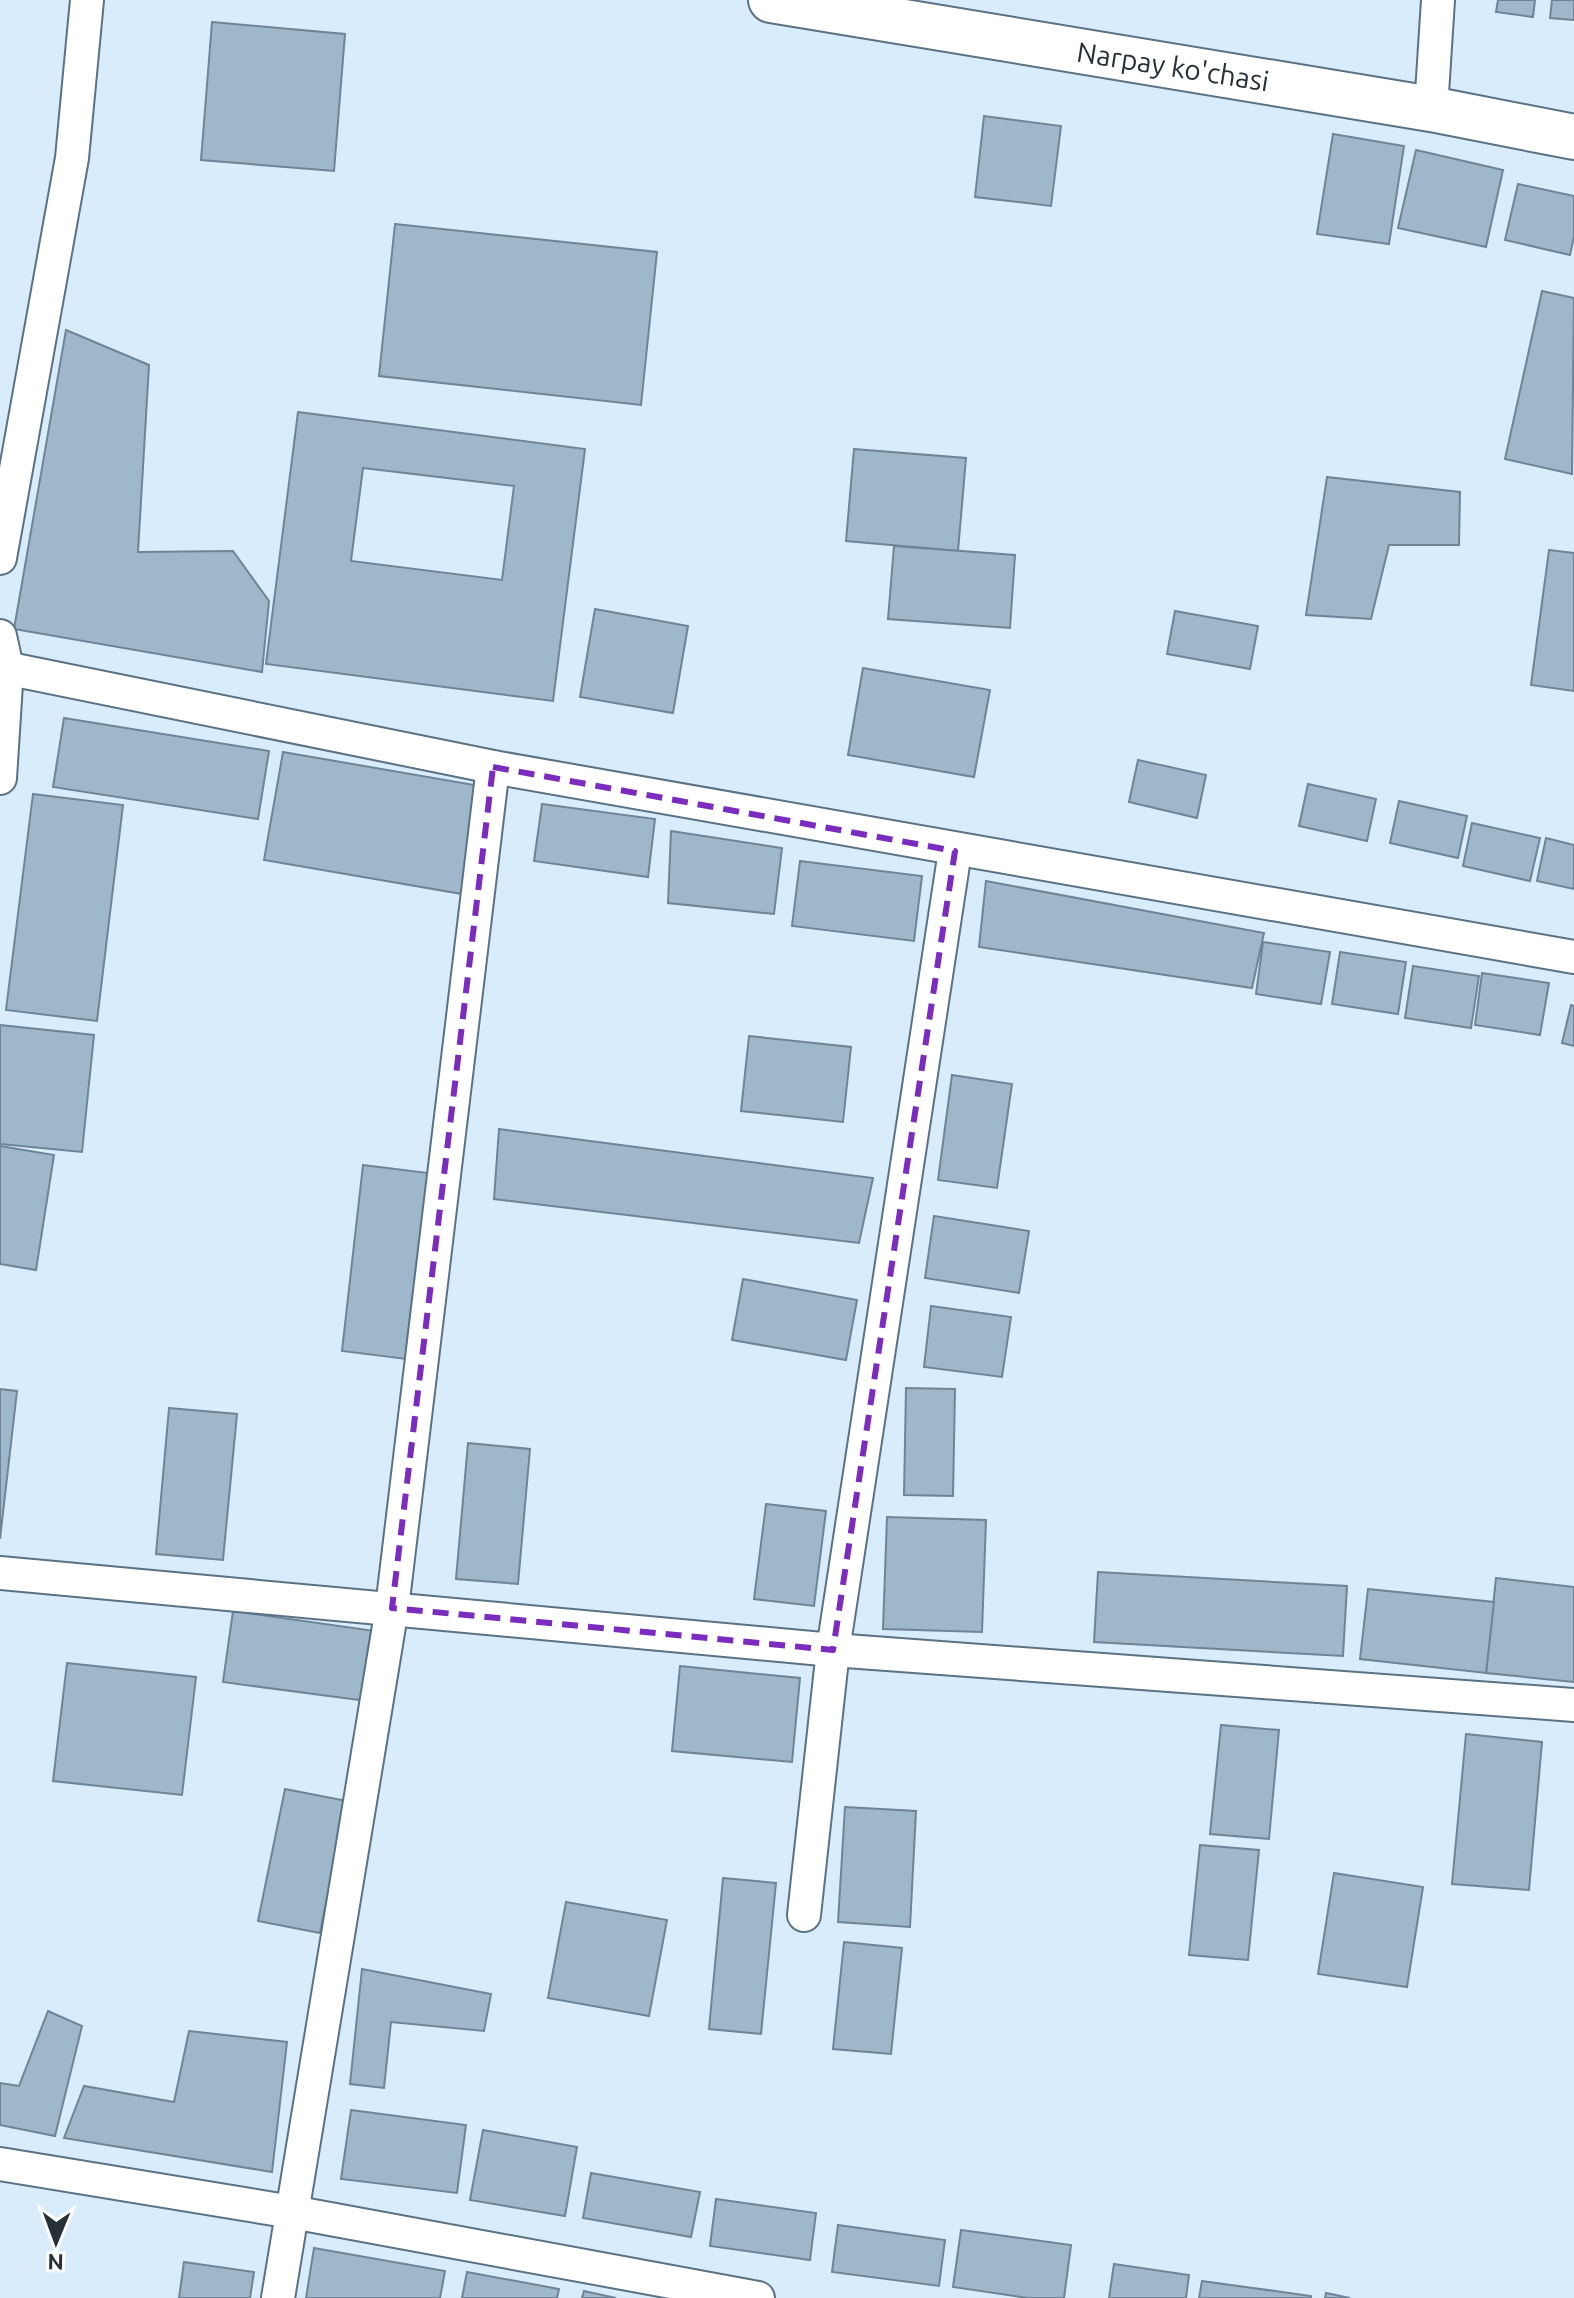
<svg xmlns="http://www.w3.org/2000/svg" width="1574" height="2298" viewBox="0 0 1574 2298" font-family="Ubuntu,sans-serif">
<style>
.building{fill:#9eb7ca;stroke:#6d8596;stroke-width:2;fill-rule:evenodd}
.lines{fill:none;stroke-linecap:round;stroke-linejoin:round}
.street-casing{stroke:#5a7283;stroke-width:36}
.secondary-casing{stroke:#5a7283;stroke-width:48}
.street{stroke:#fff;stroke-width:32}
.secondary{stroke:#fff;stroke-width:44}
.marked{fill:none;stroke:#7b2cbf;stroke-width:6;stroke-dasharray:16 10;stroke-linejoin:round}
.labels{text-anchor:middle;dominant-baseline:central;stroke-width:7;stroke-linejoin:round;paint-order:stroke}
.street-label{font-size:28px;fill:#263037;stroke:#fff}
</style>
<rect width="100%" height="100%" fill="#d8ecfc"/>
<g class="building">
<polygon points="1498,0 1535,0 1533,17 1496,12"/>
<polygon points="1552,0 1574,0 1574,20 1550,18"/>
<polygon points="212,22 345,34 334,171 201,160"/>
<polygon points="984,116 1061,126 1051,206 975,197"/>
<polygon points="1333,134 1404,146 1389,244 1317,234"/>
<polygon points="1416,150 1503,170 1486,247 1398,228"/>
<polygon points="1518,184 1574,196 1574,237 1570,255 1505,240"/>
<polygon points="395,224 657,252 641,405 379,376"/>
<polygon points="1542,291 1574,298 1572,474 1505,459"/>
<polygon points="66,330 149,365 138,552 233,551 269,601 262,672 14,629"/>
<path d="M298,412l287,37 -32,252 -287,-37zM363,468l151,18 -12,94 -151,-19z"/>
<polygon points="854,449 966,458 958,551 846,541"/>
<polygon points="1327,477 1460,492 1459,545 1389,545 1371,619 1306,615"/>
<polygon points="894,546 1015,555 1010,628 888,619"/>
<polygon points="1549,550 1574,553 1574,691 1531,685"/>
<polygon points="595,609 688,626 673,713 580,697"/>
<polygon points="1175,611 1258,626 1250,669 1167,654"/>
<polygon points="863,668 990,690 974,777 848,755"/>
<polygon points="64,718 269,751 258,819 53,787"/>
<polygon points="283,752 480,786 462,894 264,860"/>
<polygon points="1138,760 1206,775 1197,818 1129,802"/>
<polygon points="1308,784 1376,799 1367,841 1299,826"/>
<polygon points="33,794 123,805 97,1021 6,1010"/>
<polygon points="1399,801 1467,816 1458,858 1390,843"/>
<polygon points="542,804 655,819 648,877 534,861"/>
<polygon points="1472,823 1540,838 1530,881 1463,866"/>
<polygon points="671,831 782,848 774,914 668,903"/>
<polygon points="1546,838 1574,845 1574,889 1537,881"/>
<polygon points="800,861 922,876 914,941 792,926"/>
<polygon points="986,881 1264,933 1252,988 979,947"/>
<polygon points="1263,942 1330,952 1321,1004 1256,994"/>
<polygon points="1340,952 1406,962 1398,1014 1332,1004"/>
<polygon points="1413,966 1479,976 1471,1028 1405,1018"/>
<polygon points="1482,973 1549,983 1540,1035 1475,1025"/>
<polygon points="1571,1005 1574,1006 1574,1046 1562,1043"/>
<polygon points="0,1025 94,1035 82,1152 0,1144"/>
<polygon points="749,1036 851,1047 843,1122 741,1111"/>
<polygon points="952,1075 1012,1084 997,1188 938,1180"/>
<polygon points="499,1129 873,1178 859,1243 494,1199"/>
<polygon points="0,1146 54,1155 36,1270 0,1264"/>
<polygon points="363,1165 428,1173 406,1359 342,1351"/>
<polygon points="934,1216 1029,1231 1019,1293 925,1278"/>
<polygon points="743,1279 857,1300 846,1360 732,1340"/>
<polygon points="931,1306 1011,1317 1002,1377 924,1367"/>
<polygon points="906,1388 955,1389 953,1496 904,1495"/>
<polygon points="0,1389 17,1391 0,1539"/>
<polygon points="169,1408 237,1414 223,1560 156,1554"/>
<polygon points="468,1443 530,1449 518,1584 456,1579"/>
<polygon points="766,1504 826,1511 814,1606 754,1599"/>
<polygon points="887,1517 986,1520 982,1632 883,1629"/>
<polygon points="1098,1572 1347,1586 1343,1656 1094,1642"/>
<polygon points="1496,1578 1574,1587 1574,1682 1486,1673"/>
<polygon points="1368,1589 1494,1602 1486,1673 1360,1659"/>
<polygon points="233,1611 375,1631 366,1701 223,1682"/>
<polygon points="67,1663 196,1677 182,1795 53,1781"/>
<polygon points="680,1666 800,1678 792,1762 672,1751"/>
<polygon points="1221,1725 1279,1730 1269,1839 1210,1834"/>
<polygon points="1466,1734 1542,1742 1529,1890 1452,1884"/>
<polygon points="285,1789 347,1801 320,1933 258,1921"/>
<polygon points="845,1807 916,1811 910,1927 838,1922"/>
<polygon points="1200,1845 1259,1850 1248,1960 1189,1955"/>
<polygon points="1334,1873 1423,1887 1407,1987 1318,1974"/>
<polygon points="723,1878 776,1883 761,2034 709,2029"/>
<polygon points="566,1902 667,1920 649,2016 548,1998"/>
<polygon points="844,1942 902,1948 891,2054 833,2049"/>
<polygon points="362,1969 491,1994 484,2031 391,2022 384,2088 350,2084"/>
<polygon points="48,2011 82,2026 55,2136 0,2125 0,2083 19,2086"/>
<polygon points="189,2031 287,2042 272,2172 64,2138 84,2086 174,2102"/>
<polygon points="351,2110 466,2125 457,2193 341,2179"/>
<polygon points="483,2130 577,2147 565,2216 470,2200"/>
<polygon points="591,2173 700,2192 691,2237 583,2218"/>
<polygon points="716,2199 816,2213 810,2260 710,2246"/>
<polygon points="838,2225 945,2240 939,2286 832,2272"/>
<polygon points="961,2230 1071,2245 1064,2298 1028,2298 953,2287"/>
<polygon points="314,2248 445,2271 440,2298 306,2298"/>
<polygon points="184,2262 254,2272 250,2298 179,2298"/>
<polygon points="1114,2264 1189,2275 1186,2298 1109,2298"/>
<polygon points="467,2272 559,2289 557,2298 462,2298"/>
<polygon points="1202,2281 1311,2296 1311,2298 1199,2298"/>
<polygon points="584,2291 616,2298 582,2298"/>
<polygon points="1326,2293 1350,2298 1325,2298"/>
</g>
<g class="lines">
<g class="street-casing">
<g id="street">
<polyline points="1431,109 1438,0"/>
<polyline points="0,558 72,158 87,0"/>
<polyline points="0,636 7,668 0,778"/>
<polyline points="0,667 493,767 1574,957"/>
<polyline points="0,1573 833,1650 1574,1705"/>
<polyline points="804,1915 833,1650 955,851"/>
<polyline points="0,2164 292,2212 758,2298"/>
<polyline points="278,2298 392,1608 493,767"/>
</g>
</g>
<g class="secondary-casing">
<polyline id="secondary" points="771,0 1431,109 1574,137"/>
</g>
<use href="#street" class="street"/>
<use href="#secondary" class="secondary"/>
</g>
<path class="marked" d="M493,767l462,84 -122,799 -441,-42z"/>
<g class="labels">
<g class="street-label">
<text transform="translate(1173 66) rotate(9)">Narpay ko'chasi</text>
</g>
</g>
<g transform="translate(56 2242) rotate(181)" stroke="#ffffff" stroke-width="6" paint-order="stroke">
<path d="M0-6L14 30L0 20L-14 30Z" fill="#263037"/>
<text y="-12" font-size="22" font-weight="bold" text-anchor="middle" fill="#263037">N</text>
</g>
</svg>
